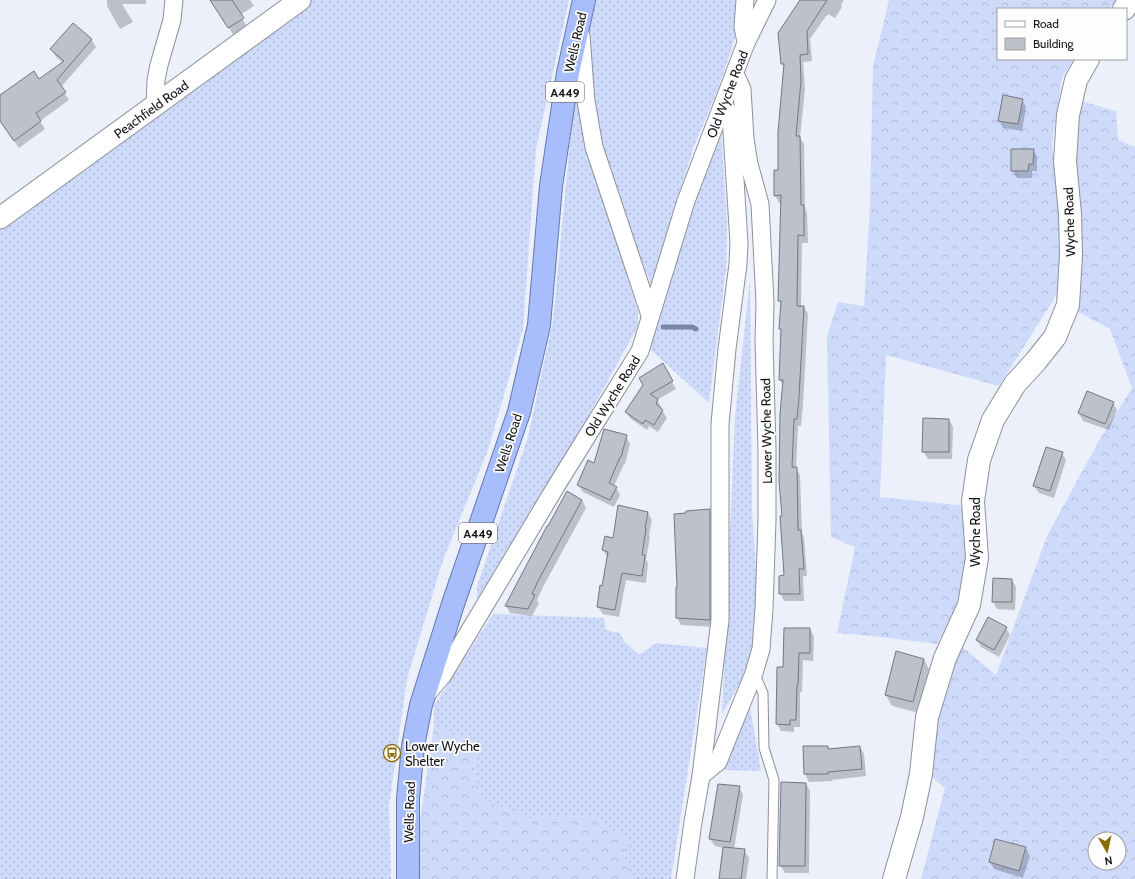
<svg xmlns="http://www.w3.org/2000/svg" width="1135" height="879" viewBox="0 0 1135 879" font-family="Cabin,sans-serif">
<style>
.grass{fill:url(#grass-dots)}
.forest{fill:url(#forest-crowns);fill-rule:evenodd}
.shadow{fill:#0003}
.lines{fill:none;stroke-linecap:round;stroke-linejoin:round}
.stream{stroke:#7a86a5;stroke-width:5}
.building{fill:#bdc1cc;stroke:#737781}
.service-casing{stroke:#8d919b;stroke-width:11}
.minor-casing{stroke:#8d919b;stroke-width:19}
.tertiary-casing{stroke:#8d919b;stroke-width:23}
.secondary-casing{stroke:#8d919b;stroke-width:24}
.trunk-casing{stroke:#6678ab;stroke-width:24}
.service{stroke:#fff;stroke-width:9}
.minor{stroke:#fff;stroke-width:17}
.tertiary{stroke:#fff;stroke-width:21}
.secondary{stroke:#fff;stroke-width:22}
.trunk{stroke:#a8befc;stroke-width:22}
.labels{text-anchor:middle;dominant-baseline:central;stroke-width:3.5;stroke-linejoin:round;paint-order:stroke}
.shield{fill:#fdfdfd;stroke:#58595c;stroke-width:1}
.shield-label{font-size:12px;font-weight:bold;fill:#121317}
.street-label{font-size:13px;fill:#121317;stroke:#fdfdfd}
.poi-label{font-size:13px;fill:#121317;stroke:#fdfdfd;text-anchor:start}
</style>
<defs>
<pattern id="grass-dots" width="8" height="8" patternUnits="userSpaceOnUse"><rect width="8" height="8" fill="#cedafa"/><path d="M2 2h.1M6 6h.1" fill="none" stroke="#b0bad6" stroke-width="1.8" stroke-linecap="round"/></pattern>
<pattern id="forest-crowns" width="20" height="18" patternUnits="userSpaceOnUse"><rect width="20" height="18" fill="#cedafa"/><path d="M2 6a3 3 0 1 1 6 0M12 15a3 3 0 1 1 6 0" fill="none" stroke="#b0bad6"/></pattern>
</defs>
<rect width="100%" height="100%" fill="#ebf0fb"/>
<g class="grass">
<polygon points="300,0 569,0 536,149 523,329 488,450 443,560 407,679 389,805 391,879 0,879 0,218"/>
<polygon points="592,0 739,0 737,30 730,54 716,94 694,146 651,284 619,205 600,145 585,29"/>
<polygon points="577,68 586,144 638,311 638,326 478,616 477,586 528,437 553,321"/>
<polygon points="721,132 727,222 726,269 709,403 649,348 683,222"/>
<polygon points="750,280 752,512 761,649 722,714 735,417"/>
<polygon points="493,614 604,618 606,630 620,633 624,641 639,655 656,643 707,648 671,879 632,879 624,854 594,816 529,818 482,799 474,774 478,745 434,725 434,706"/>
<polygon points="750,708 761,771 723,770"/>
</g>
<g class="forest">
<polygon points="889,0 1117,0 1109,9 998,9 998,59 1074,59 1062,77 1052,143 1062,248 1059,285 1054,299 999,386 886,355 880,497 967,506 973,574 937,644 873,636 837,633 855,547 831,537 827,336 838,302 864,306 870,206 873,66"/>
<path d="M1078,100l38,11 2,29 17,7v732h-214l24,-91 -15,-13 6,-62 24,-68 36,30 51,-139 54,-99 31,-49 -22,-59 -36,-19 -1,-152zM1095,839h24v24h-24z"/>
<polygon points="434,725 478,745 474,774 482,799 529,818 594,816 629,842 624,854 632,879 418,879 419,827"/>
</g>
<g class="shadow">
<polygon points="107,0 146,0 146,4 122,4 133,22 120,29 107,6"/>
<polygon points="211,0 250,0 254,6 240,15 249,30 236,39"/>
<polygon points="803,0 844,0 841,5 842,7 835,18 828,14 827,16 826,16 810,39 812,61 803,62 805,89 800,138 804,144 805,208 807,213 808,243 802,243 801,307 804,307 808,314 803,405 801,426 798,426 796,468 800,475 802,533 804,538 807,576 803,576 804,601 784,601 780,593 785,576 784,387 780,380 782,332 780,328 781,304 780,301 782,203 779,203 775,195 779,171 785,68 782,63"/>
<polygon points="91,39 96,47 61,87 69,100 40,121 45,129 19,148 0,121 0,106 63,63 56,57 52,50"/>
<polygon points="1022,100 1026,107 1022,131 1003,128 999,120"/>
<polygon points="1033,150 1037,157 1037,171 1032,171 1032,178 1017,178 1012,170"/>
<polygon points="663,365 676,389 657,400 662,408 661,409 667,418 658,432 649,426 647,430 631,419 626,412"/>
<polygon points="1113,402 1117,410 1109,430 1083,421 1079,413"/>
<polygon points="949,420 953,427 952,459 928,459 923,451"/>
<polygon points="626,436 630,444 625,464 624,464 614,486 616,487 620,495 614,507 583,492 578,485 595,465"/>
<polygon points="1062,453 1066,460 1054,498 1039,493 1034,486"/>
<polygon points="582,500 586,508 543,587 537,600 539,603 532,616 510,613 506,606"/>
<polygon points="709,510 714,518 714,627 681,625 677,618 678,588"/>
<polygon points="648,513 652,520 649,535 650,537 646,560 648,563 646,583 626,580 619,617 603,614 598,607 608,558 603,550 605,537 614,540"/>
<polygon points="1012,580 1016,587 1015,610 997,609 993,601"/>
<polygon points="1006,628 1010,635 999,657 981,647 977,640"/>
<polygon points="810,629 814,637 813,661 803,660 802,692 800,692 800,727 794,727 794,732 781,731 777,724 784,668"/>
<polygon points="924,659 930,671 919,713 892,706 886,695"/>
<polygon points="804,747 828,747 829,750 860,747 864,754 866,776 832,780 832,781 809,782 805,774"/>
<polygon points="806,784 810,791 809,873 785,873 780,865"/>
<polygon points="739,787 743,795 734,849 744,850 749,858 746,879 720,879 724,848 715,846 710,839"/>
<polygon points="1025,848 1030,856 1023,878 994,869 990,862"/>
</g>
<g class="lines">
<polyline class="stream" points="663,327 692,327 696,329"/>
</g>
<g class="building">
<polygon points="210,0 232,0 244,18 228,28"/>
<polygon points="800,0 827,0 807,31 808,54 800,55 801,81 796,136 800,136 801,205 804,205 804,236 798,235 797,306 804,306 799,397 797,419 794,419 792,467 797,467 798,530 801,530 804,569 799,569 800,594 779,594 779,576 784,575 780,516 782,516 779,481 780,414 783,380 779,380 781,329 779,329 781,301 778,301 781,195 774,196 774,170 778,170 778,132 784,64 781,64 778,33"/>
<polygon points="73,23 92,39 57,80 66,92 36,113 41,121 14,141 0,121 0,95 34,71 39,79 64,61 50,49"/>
<polygon points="1003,95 1023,99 1018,124 998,121"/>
<polygon points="1011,149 1034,149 1033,164 1029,164 1028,171 1011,171"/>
<polygon points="663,363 673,381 650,394 658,399 656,404 663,410 654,425 645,420 643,424 625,412 643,385 639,378"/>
<polygon points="1087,391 1114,402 1105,424 1078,413"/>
<polygon points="923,418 949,419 949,452 922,452"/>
<polygon points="604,429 627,435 621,457 620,457 609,483 617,487 610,500 577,485 588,460 594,463"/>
<polygon points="1046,447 1063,452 1050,491 1033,486"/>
<polygon points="567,491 582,500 539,579 532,594 535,595 528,609 505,606 547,526 548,526"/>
<polygon points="618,505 648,512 645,528 646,529 642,555 645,555 642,576 622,573 615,610 597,607 600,585 602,586 608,552 602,550 605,536 613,538"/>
<polygon points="710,509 710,620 676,618 676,587 677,587 674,514 686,513 686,511"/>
<polygon points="993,578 1012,579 1012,602 992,602"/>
<polygon points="988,617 1007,627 994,650 976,640"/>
<polygon points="784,628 810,628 810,653 799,653 798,684 797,685 796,720 790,720 790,725 776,724 777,667 783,667"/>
<polygon points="896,651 924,659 913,702 885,695"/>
<polygon points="803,746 828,746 828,749 860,746 862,769 828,772 828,774 804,774"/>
<polygon points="781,782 806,783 805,866 779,866"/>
<polygon points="718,784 740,786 730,842 709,839"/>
<polygon points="995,839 1026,847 1019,871 989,862"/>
<polygon points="723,847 745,849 741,879 719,879"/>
</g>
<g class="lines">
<g class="service-casing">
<polyline id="service" points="754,673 763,693 764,748 774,780 772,879"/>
</g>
<g class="minor-casing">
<g id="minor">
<polyline points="745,0 743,27 746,42"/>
<polyline points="581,36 586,101 594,147 650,315"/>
<polyline points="155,107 156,80 159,65 172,20 174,0"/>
<polyline points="427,694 443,675 558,483 640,351 686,201 746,43 767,0"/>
<polyline points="701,776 720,620 720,424 727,349 738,264 739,243 731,116 723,105"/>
<polyline points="685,879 693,822 701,776 718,762 754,673 761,649 764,609 767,520 767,449 764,341 765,303 760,204 749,164 745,139 742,89 735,74"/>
</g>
</g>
<g class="tertiary-casing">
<polyline id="tertiary" points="0,218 300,0"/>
</g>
<g class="secondary-casing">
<g id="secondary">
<polyline points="1124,9 1130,0"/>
<polyline points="894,879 912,817 921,774 927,717 945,658 969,605 977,558 973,501 979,460 993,420 1015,384 1036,361 1055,337 1068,305 1071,255 1070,214 1065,161 1068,115 1076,80 1088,59"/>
</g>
</g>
<g class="trunk-casing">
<polyline id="trunk" points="408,879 408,799 413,746 421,705 453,604 519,412 539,325 551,186 568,73 584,0"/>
</g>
<use href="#service" class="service"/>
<use href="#minor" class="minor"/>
<use href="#tertiary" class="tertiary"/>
<use href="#secondary" class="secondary"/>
<use href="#trunk" class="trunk"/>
</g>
<defs>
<g id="bus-ring" transform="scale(0.9)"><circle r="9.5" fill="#fdfdfd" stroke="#896b09" stroke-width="1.5"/><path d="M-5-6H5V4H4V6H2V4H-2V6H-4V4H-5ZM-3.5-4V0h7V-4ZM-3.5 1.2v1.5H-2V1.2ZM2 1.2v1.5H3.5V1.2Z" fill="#896b09"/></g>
</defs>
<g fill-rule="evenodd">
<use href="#bus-ring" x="392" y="753"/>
</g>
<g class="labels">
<g class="shield">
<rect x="546" y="82" width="38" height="20" rx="3"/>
<rect x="459" y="523" width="38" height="20" rx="3"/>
</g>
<g class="shield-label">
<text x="565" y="92">A449</text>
<text x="478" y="533">A449</text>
</g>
<g class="street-label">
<text transform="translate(575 42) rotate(-77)">Wells Road</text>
<text transform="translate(727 94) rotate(-69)">Old Wyche Road</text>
<text transform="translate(151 109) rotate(-36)">Peachfield Road</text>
<text transform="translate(1069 222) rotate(-92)">Wyche Road</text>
<text transform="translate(612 396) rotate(-58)">Old Wyche Road</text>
<text transform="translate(766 431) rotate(-91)">Lower Wyche Road</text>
<text transform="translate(508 443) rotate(-72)">Wells Road</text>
<text transform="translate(975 532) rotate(-90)">Wyche Road</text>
<text transform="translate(409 812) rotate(-88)">Wells Road</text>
</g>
<g class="poi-label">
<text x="405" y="746">Lower Wyche<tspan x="405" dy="15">Shelter</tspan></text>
</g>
</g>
<rect x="997" y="8" width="130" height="52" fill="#fdfdfd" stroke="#9f9fa1"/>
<rect x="1005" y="21" width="20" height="6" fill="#ffffff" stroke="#9f9fa1"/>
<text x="1033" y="28" font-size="12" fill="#121317">Road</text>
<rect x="1005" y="38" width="20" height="12" fill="#bdc1cc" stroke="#9f9fa1"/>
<text x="1033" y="48" font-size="12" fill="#121317">Building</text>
<g transform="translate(1107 851) rotate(171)"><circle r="19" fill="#fdfdfd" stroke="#9f9fa1"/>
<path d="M0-3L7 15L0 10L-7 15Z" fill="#896b09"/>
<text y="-6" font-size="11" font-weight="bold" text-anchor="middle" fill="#121317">N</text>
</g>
</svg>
